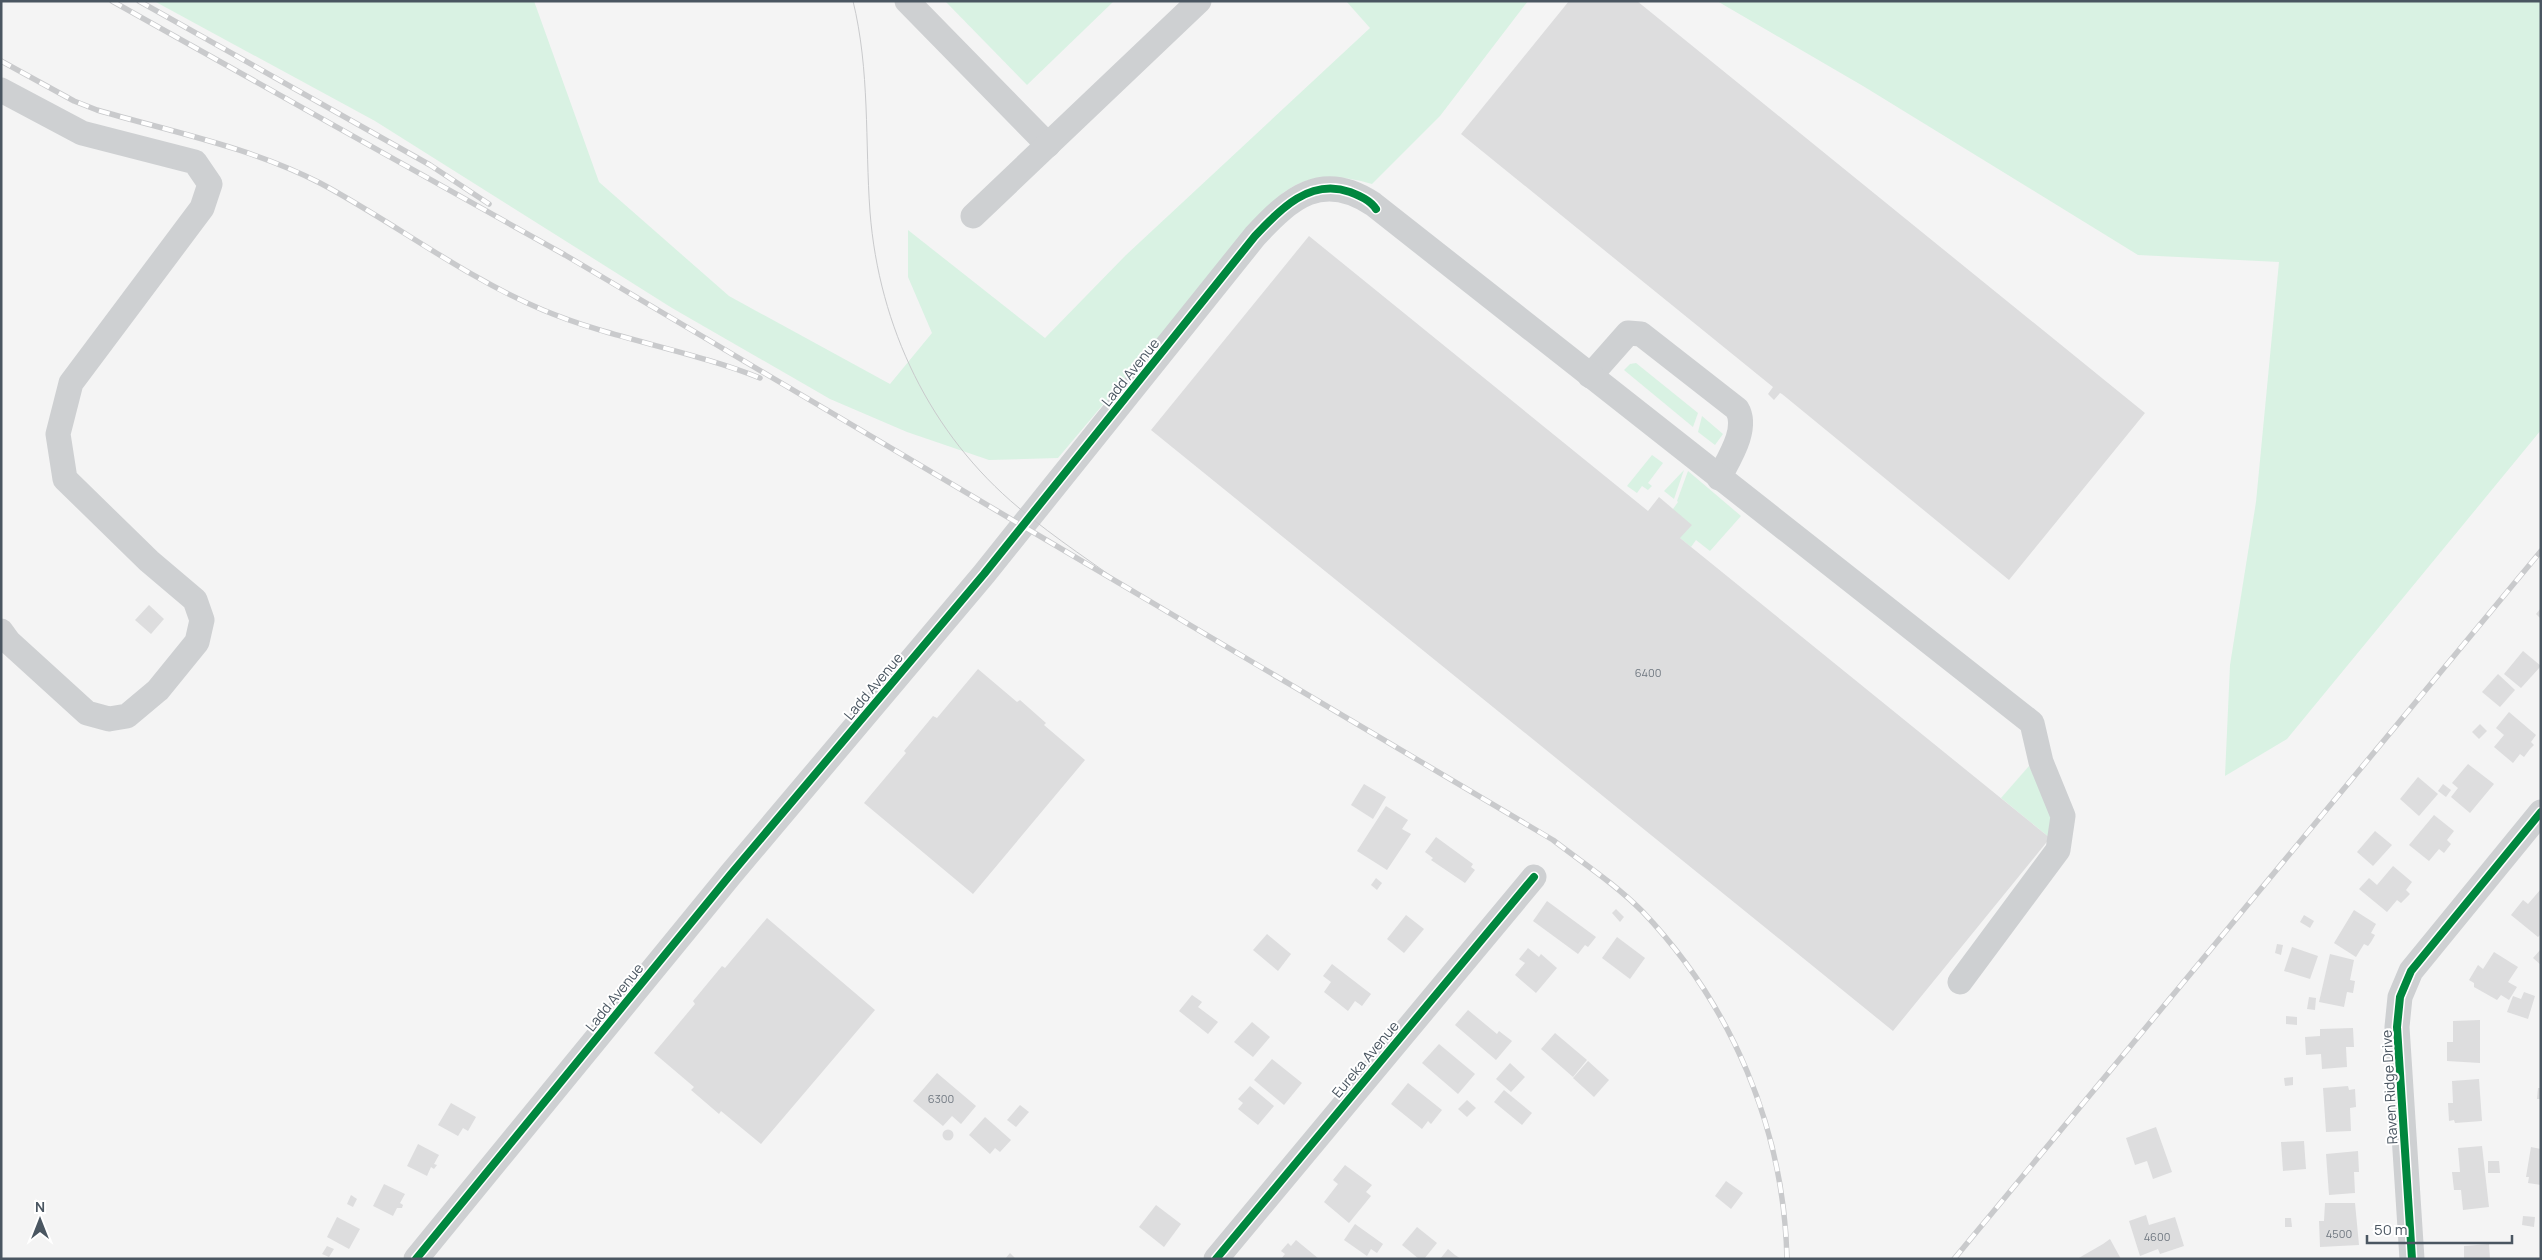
<svg xmlns="http://www.w3.org/2000/svg" width="2542" height="1260" viewBox="0 0 2542 1260" font-family="Manrope,sans-serif">
<style>
.green{fill:#d9f2e3}
.building{fill:#ddddde}
.lines{fill:none;stroke-linecap:round;stroke-linejoin:round}
.minor{stroke:#ced0d2;stroke-width:25}
.tram{stroke:#c9cacc;stroke-width:1}
.rail-casing{stroke:#c9cacc;stroke-width:5.5}
.rail{stroke:#fff;stroke-width:4;stroke-dasharray:11;stroke-linecap:butt}
.cycleway-casing{stroke:#fff;stroke-width:11}
.cycleway{stroke:#00873e;stroke-width:8}
.labels{text-anchor:middle;dominant-baseline:central;stroke-width:4;stroke-linejoin:round;paint-order:stroke}
.number-label{font-size:11px;fill:#707881}
.street-label{font-size:14px;fill:#4a5661;stroke:#fff}
</style>
<rect width="100%" height="100%" fill="#f4f4f4"/>
<g class="green">
<path d="M154,1h380l65,181 130,114 161,88 42,-51 -24,-56v-47l137,108 81,-83 244,-227 -24,-27h182l-88,115 -68,68c-36,-10 -65,-12 -95,14l-219,260 -69,2 -82,-28 -77,-33 -158,-91 -297,-187z"/>
<polygon points="945,1 1114,1 1027,85"/>
<polygon points="1717,1 2541,1 2541,430 2287,739 2225,776 2230,665 2256,502 2279,262 2138,255 1863,86"/>
<polygon points="1636,363 1698,413 1693,427 1624,370 1630,364"/>
<polygon points="1702,416 1723,434 1715,445 1698,432"/>
<polygon points="1652,455 1663,463 1648,483 1652,486 1648,490 1642,486 1637,493 1627,486"/>
<polygon points="1684,470 1674,499 1664,491"/>
<polygon points="1688,471 1741,516 1710,551 1696,540 1691,547 1680,538 1673,509 1678,502 1677,501"/>
<polygon points="2029,766 2052,812 2050,838 2001,798"/>
</g>
<g class="building">
<polygon points="1569,1 1637,1 2145,413 2009,580 1782,394 1780,393 1774,400 1768,394 1773,387 1461,134"/>
<polygon points="1309,236 1648,511 1659,497 1692,525 1680,538 2050,838 1893,1031 1151,430"/>
<polygon points="149,605 164,619 151,634 135,620"/>
<polygon points="2541,608 2541,619 2536,614"/>
<polygon points="2523,651 2541,666 2521,688 2504,674"/>
<polygon points="978,669 1017,702 1020,700 1046,723 1044,725 1085,760 973,894 864,803 906,753 904,751 933,716 937,718"/>
<polygon points="2498,674 2515,690 2500,707 2482,692"/>
<polygon points="2509,712 2536,735 2531,742 2534,745 2530,749 2524,757 2520,754 2513,763 2494,747 2504,735 2496,728"/>
<polygon points="2480,724 2487,731 2479,739 2472,732"/>
<polygon points="2468,764 2494,784 2470,813 2451,797 2458,788 2452,783"/>
<polygon points="2418,777 2438,794 2419,816 2400,799"/>
<polygon points="1364,784 1386,797 1373,819 1351,805"/>
<polygon points="2443,784 2451,790 2446,797 2438,791"/>
<polygon points="1386,806 1408,820 1402,829 1411,834 1387,870 1357,851"/>
<polygon points="2434,815 2454,831 2447,840 2451,844 2444,853 2439,849 2429,861 2409,845"/>
<polygon points="2375,831 2392,845 2373,866 2357,852"/>
<polygon points="1436,837 1473,864 1471,867 1475,870 1465,883 1431,860 1433,858 1425,852"/>
<polygon points="2393,866 2412,882 2406,890 2410,894 2401,903 2397,900 2387,912 2359,889 2369,878 2377,885"/>
<polygon points="1376,878 1382,883 1377,890 1371,885"/>
<polygon points="2541,889 2541,934 2538,937 2511,915 2523,900 2528,904"/>
<polygon points="1547,901 1596,937 1588,947 1585,945 1578,954 1533,921"/>
<polygon points="1616,909 1624,917 1620,922 1612,913"/>
<polygon points="2354,910 2376,924 2371,933 2375,935 2371,942 2368,946 2364,944 2356,957 2334,943"/>
<polygon points="1406,915 1424,929 1404,953 1387,939"/>
<polygon points="2304,915 2314,921 2310,928 2300,922"/>
<polygon points="767,918 875,1010 761,1144 721,1111 719,1114 691,1090 694,1087 654,1053 695,1004 693,1001 722,966 725,968"/>
<polygon points="1267,934 1291,954 1278,971 1253,950"/>
<polygon points="1617,937 1645,958 1630,979 1602,958"/>
<polygon points="2277,944 2283,945 2281,955 2275,953"/>
<polygon points="2292,947 2318,956 2310,979 2284,971"/>
<polygon points="1528,948 1539,957 1541,954 1557,968 1536,993 1515,975 1525,963 1519,959"/>
<polygon points="2541,949 2541,965 2533,958"/>
<polygon points="2494,952 2518,967 2508,982 2517,987 2509,1000 2501,995 2497,1000 2474,987 2474,983 2469,980 2478,965 2483,969"/>
<polygon points="2330,954 2354,960 2350,980 2355,981 2353,993 2347,992 2344,1007 2319,1002"/>
<polygon points="1332,964 1371,994 1362,1006 1355,1001 1348,1011 1324,992 1331,982 1323,976"/>
<polygon points="2524,992 2535,996 2528,1019 2507,1012 2513,996 2521,999"/>
<polygon points="1192,995 1202,1002 1198,1007 1218,1022 1208,1034 1179,1011"/>
<polygon points="2309,997 2316,998 2315,1010 2307,1009"/>
<polygon points="1468,1010 1497,1034 1499,1031 1512,1041 1496,1060 1455,1025"/>
<polygon points="2286,1016 2297,1017 2297,1025 2286,1024"/>
<polygon points="2480,1020 2480,1063 2447,1061 2447,1042 2453,1042 2453,1021"/>
<polygon points="1252,1022 1270,1037 1253,1057 1234,1042"/>
<polygon points="2353,1028 2354,1047 2346,1047 2347,1067 2322,1069 2321,1054 2306,1055 2305,1037 2320,1036 2320,1029"/>
<polygon points="1555,1033 1587,1060 1573,1077 1541,1049"/>
<polygon points="1439,1044 1475,1074 1458,1094 1422,1063"/>
<polygon points="1272,1059 1302,1083 1284,1105 1254,1080"/>
<polygon points="1588,1061 1609,1080 1594,1097 1573,1078"/>
<polygon points="1510,1063 1525,1077 1511,1092 1496,1079"/>
<polygon points="937,1073 976,1106 961,1124 952,1116 943,1126 913,1101"/>
<polygon points="2293,1077 2293,1085 2285,1086 2284,1078"/>
<polygon points="2479,1079 2482,1121 2455,1123 2454,1120 2449,1121 2448,1103 2453,1103 2452,1081"/>
<polygon points="1408,1083 1442,1110 1431,1124 1428,1121 1422,1129 1391,1104"/>
<polygon points="1250,1086 1274,1106 1258,1125 1238,1109 1243,1103 1238,1099"/>
<polygon points="2348,1086 2349,1090 2355,1089 2356,1107 2350,1108 2351,1131 2326,1132 2323,1088"/>
<polygon points="2538,1088 2541,1088 2541,1099 2537,1099"/>
<polygon points="1504,1090 1532,1113 1522,1125 1494,1102"/>
<polygon points="1467,1100 1476,1108 1467,1117 1458,1109"/>
<polygon points="451,1103 476,1117 468,1131 463,1128 458,1136 438,1125"/>
<polygon points="1020,1105 1029,1112 1016,1127 1007,1120"/>
<polygon points="985,1117 1011,1140 1000,1152 995,1148 990,1154 969,1135"/>
<polygon points="2156,1127 2172,1172 2153,1179 2147,1161 2135,1165 2126,1138"/>
<circle cx="948" cy="1135" r="5.5"/>
<polygon points="2304,1141 2306,1169 2283,1171 2281,1142"/>
<polygon points="418,1144 439,1155 434,1164 437,1165 434,1169 431,1167 427,1176 407,1166"/>
<polygon points="2482,1146 2489,1207 2463,1210 2461,1190 2454,1190 2452,1172 2460,1172 2458,1148"/>
<polygon points="2531,1147 2541,1149 2541,1185 2528,1183 2529,1177 2526,1177"/>
<polygon points="2358,1151 2359,1172 2354,1172 2355,1193 2329,1195 2326,1154"/>
<polygon points="2488,1161 2499,1161 2500,1173 2488,1173"/>
<polygon points="1345,1165 1372,1185 1366,1192 1371,1196 1349,1223 1324,1202 1338,1184 1333,1180"/>
<polygon points="1726,1181 1743,1193 1731,1209 1715,1196"/>
<polygon points="384,1184 405,1194 400,1203 403,1205 402,1208 397,1208 393,1216 373,1206"/>
<polygon points="351,1195 357,1199 353,1207 347,1204"/>
<polygon points="2325,1203 2355,1203 2359,1245 2320,1247 2319,1221 2324,1221"/>
<polygon points="1156,1205 1181,1224 1164,1247 1139,1227"/>
<polygon points="2146,1215 2149,1225 2175,1217 2184,1246 2160,1254 2158,1249 2140,1256 2129,1221"/>
<polygon points="2523,1216 2535,1217 2534,1227 2522,1225"/>
<polygon points="337,1217 360,1229 349,1249 327,1237"/>
<polygon points="2285,1218 2291,1218 2292,1227 2285,1227"/>
<polygon points="1355,1224 1383,1244 1377,1253 1371,1249 1367,1256 1344,1240"/>
<polygon points="1417,1227 1437,1243 1424,1259 1419,1259 1402,1245"/>
<polygon points="2110,1239 2121,1259 2077,1259 2103,1244"/>
<polygon points="1296,1240 1319,1259 1281,1259 1285,1254 1281,1251 1288,1243 1291,1246"/>
<polygon points="2489,1244 2490,1259 2464,1259 2464,1246"/>
<polygon points="327,1246 334,1249 329,1257 322,1254"/>
<polygon points="1448,1249 1455,1255 1461,1259 1440,1259"/>
<polygon points="1010,1253 1016,1259 1005,1259"/>
</g>
<g class="lines">
<g class="minor">
<polyline points="907,1 1048,145"/>
<polyline points="1,90 82,133 195,162 210,184 202,208 71,383 58,434 65,479 149,561 195,600 202,620 197,642 158,690 127,716 109,719 87,713 9,642 1,631"/>
<polyline points="973,216 1199,1"/>
<path d="M1590,376l38,-43 13,1 96,75c12,20 -9,51 -18,69"/>
<path d="M416,1259l315,-385 253,-300 271,-338c35,-38 67,-66 118,-32l659,519 9,39 22,54 -5,34 -98,132"/>
<polyline points="1216,1259 1534,877"/>
<polyline points="2412,1259 2397,1027 2400,997 2411,971 2541,812"/>
</g>
<path class="tram" d="M853,1c17,69 12,141 17,211 9,115 60,222 149,296 37,31 77,57 116,85"/>
<g class="rail-casing">
<g id="rail">
<path d="M112,1l453,254 988,585c30,23 62,44 89,71 90,94 142,218 145,348"/>
<polyline points="139,1 430,165 489,204"/>
<path d="M1,61l73,40 23,9c75,22 153,37 223,73 75,40 144,94 223,127 69,29 147,40 217,68"/>
<polyline points="1954,1259 2541,551"/>
</g>
</g>
<use href="#rail" class="rail"/>
<g class="cycleway-casing">
<g id="cycleway">
<path d="M416,1259l315,-385 253,-300 271,-338c25,-27 55,-58 95,-44 10,4 20,8 26,17"/>
<polyline points="1216,1259 1534,877"/>
<polyline points="2412,1259 2397,1027 2400,997 2411,971 2541,812"/>
</g>
</g>
<use href="#cycleway" class="cycleway"/>
</g>
<g class="labels">
<g class="number-label">
<text x="1648" y="672">6400</text>
<text x="941" y="1098">6300</text>
<text x="2339" y="1233">4500</text>
<text x="2157" y="1236">4600</text>
</g>
<g class="street-label">
<text transform="translate(1130 372) rotate(-51)">Ladd Avenue</text>
<text transform="translate(873 686) rotate(-50)">Ladd Avenue</text>
<text transform="translate(614 997) rotate(-51)">Ladd Avenue</text>
<text transform="translate(1365 1059) rotate(-50)">Eureka Avenue</text>
<text transform="translate(2389 1087) rotate(-93)">Raven Ridge Drive</text>
</g>
</g>
<rect width="2542" height="1260" fill="none" stroke="#4a5661" stroke-width="5"/>
<g transform="translate(40 1220)" stroke="#ffffff" stroke-width="4" paint-order="stroke">
<path d="M0-4L9 19L0 12L-9 19Z" fill="#4a5661"/>
<text y="-8" font-size="14" font-weight="bold" text-anchor="middle" fill="#4a5661">N</text>
</g>
<path d="M2367 1235v8h145v-8" fill="none" stroke="#4a5661" stroke-width="2.5"/>
<text x="2374" y="1235" font-size="15" fill="#4a5661" stroke="#ffffff" stroke-width="4" paint-order="stroke">50 m</text>
</svg>
